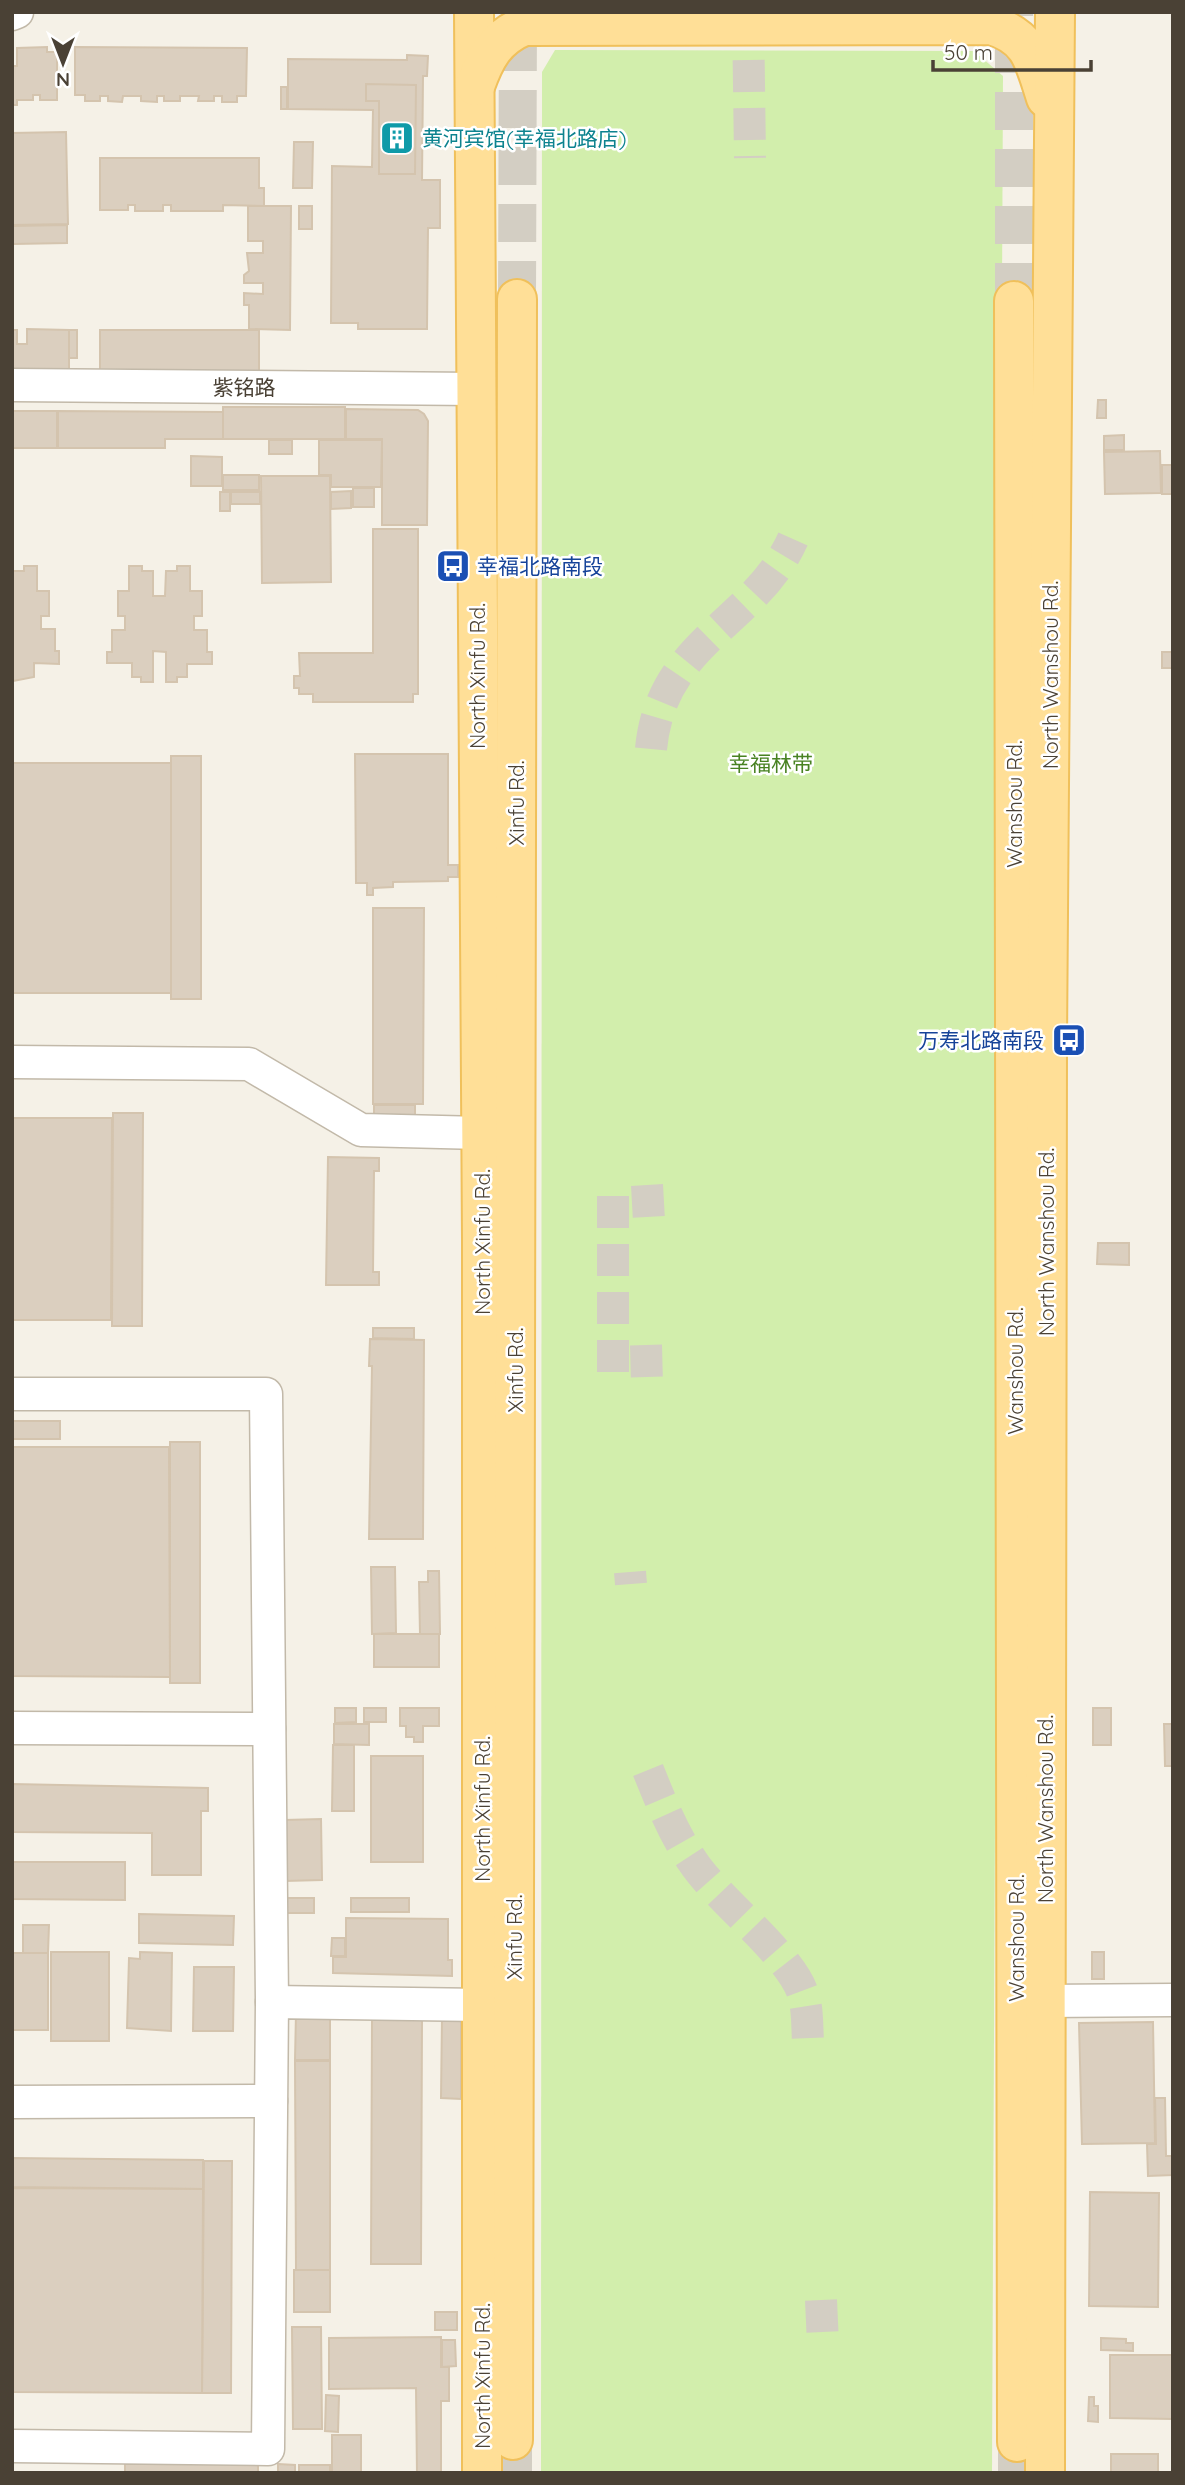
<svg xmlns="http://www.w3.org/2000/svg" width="1185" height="2485" viewBox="0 0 1185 2485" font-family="Quicksand,'Noto Sans SC',sans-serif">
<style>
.green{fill:#d2eeac}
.building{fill:#dbcfbf;stroke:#d4c4ae;stroke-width:2}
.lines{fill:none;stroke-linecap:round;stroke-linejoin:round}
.minor-tunnel{stroke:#d3cec3;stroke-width:32;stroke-dasharray:32 16;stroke-linecap:butt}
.major-tunnel{stroke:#d3cec3;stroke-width:38;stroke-dasharray:38 19;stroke-linecap:butt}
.minor-casing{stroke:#c2b9a9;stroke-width:35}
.major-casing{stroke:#f0c05b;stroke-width:42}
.minor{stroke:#fff;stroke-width:32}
.major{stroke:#ffdf97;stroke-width:38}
.labels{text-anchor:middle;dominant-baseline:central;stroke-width:5;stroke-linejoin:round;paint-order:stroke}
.culture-label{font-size:21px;fill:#0d838f;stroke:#fff;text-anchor:start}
.street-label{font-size:21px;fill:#4a4135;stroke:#fff}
.transit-label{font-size:21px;fill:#164399;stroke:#fff;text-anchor:start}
.park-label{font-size:21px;fill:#488222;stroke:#fff}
</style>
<rect width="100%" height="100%" fill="#f5f1e7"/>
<polygon class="green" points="555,50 974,51 1003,76 992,2473 541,2473 542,72"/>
<g class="building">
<polygon points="47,47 47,52 57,52 57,100 40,100 40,95 33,95 33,100 17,100 17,105 12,105 12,66 17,66 17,48"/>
<polygon points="75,47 247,48 246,96 237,96 237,102 222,102 222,96 214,96 214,101 198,101 199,96 180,96 180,101 164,101 164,96 157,96 157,102 141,101 141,96 123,96 122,102 108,101 108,96 100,96 100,101 85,101 85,95 75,95"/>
<polygon points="407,55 428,56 427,76 423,76 422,180 440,180 440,228 428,228 427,329 358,329 358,323 331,323 332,166 372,167 373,110 288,109 288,59 407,60"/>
<polygon points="366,84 416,85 415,174 379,174 379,101 366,101"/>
<rect x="281" y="87" width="6" height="22"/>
<polygon points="66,132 68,224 12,225 12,133"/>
<polygon points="294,142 313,142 312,188 293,188"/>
<polygon points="100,158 259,158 259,188 264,188 264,206 223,205 223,211 171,211 171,205 163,205 163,211 135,211 135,205 128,205 128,210 100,210"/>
<polygon points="248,206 291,206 290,330 249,329 249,305 244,305 244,293 263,294 263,283 244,283 244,275 249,271 247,253 263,253 263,241 248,241"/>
<rect x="299" y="206" width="13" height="23"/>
<polygon points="67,225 67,243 13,244 12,226"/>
<polygon points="27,329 69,330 69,372 12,372 12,330 17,330 17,344 27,344"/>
<rect x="69" y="330" width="8" height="28"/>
<polygon points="100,330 259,330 259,378 100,371"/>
<polygon points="1098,400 1106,400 1106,418 1097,418"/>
<rect x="223" y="407" width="122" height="32"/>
<polygon points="346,409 418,410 424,414 428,421 427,525 382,525 382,439 346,439"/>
<rect x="12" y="411" width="45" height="37"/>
<polygon points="58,411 223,412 223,439 165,439 165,448 58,448"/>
<polygon points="1124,435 1124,450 1104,450 1104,436"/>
<rect x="269" y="440" width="23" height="14"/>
<polygon points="319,440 382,440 381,487 331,487 331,475 319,475"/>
<polygon points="1160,451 1161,493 1105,494 1104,452"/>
<polygon points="191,456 222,457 222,486 191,486"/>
<rect x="1162" y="465" width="11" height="29"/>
<rect x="223" y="475" width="36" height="15"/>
<polygon points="261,476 330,476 331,582 262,583"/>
<rect x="353" y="488" width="21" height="19"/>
<polygon points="351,491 351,508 331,509 331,492"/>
<rect x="220" y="492" width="10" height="19"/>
<rect x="231" y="492" width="29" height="12"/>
<polygon points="373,529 418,529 418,694 413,694 413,702 313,702 313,694 299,694 299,688 294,688 294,676 300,676 299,653 373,653"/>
<polygon points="24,566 37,566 37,591 49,591 49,616 41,616 41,629 55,629 55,651 59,651 59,664 34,663 34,677 13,681 13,571 24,571"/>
<polygon points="129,566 142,566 142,571 153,571 153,596 165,596 166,571 177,571 177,566 190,566 190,591 202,591 202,616 194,616 194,630 207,630 207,652 212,652 212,664 187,664 187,677 177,677 177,682 166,682 166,652 153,651 153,682 141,682 141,677 132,677 132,663 107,663 107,652 112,652 112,630 125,630 125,616 118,616 118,591 129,591"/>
<rect x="1162" y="652" width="11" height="16"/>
<polygon points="355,754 448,754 448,865 458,865 458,877 448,877 448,881 393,882 393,887 373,888 373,895 367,895 367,883 356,883"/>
<rect x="171" y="756" width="30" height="243"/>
<rect x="12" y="763" width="159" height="230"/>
<polygon points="373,908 424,908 423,1104 373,1104"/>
<rect x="374" y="1105" width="41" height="10"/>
<polygon points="113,1113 143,1113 142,1326 112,1326"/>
<polygon points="12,1118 112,1118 111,1320 12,1320"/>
<polygon points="328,1157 379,1158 379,1171 374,1171 373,1272 379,1272 379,1285 326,1285"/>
<polygon points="1098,1243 1129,1243 1129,1265 1097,1264"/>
<polygon points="373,1328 414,1328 414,1339 373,1338"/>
<polygon points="370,1339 424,1340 423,1539 369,1539 372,1366 369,1366"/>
<rect x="12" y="1421" width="48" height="18"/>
<rect x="170" y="1442" width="30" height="241"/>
<polygon points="12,1447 169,1447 170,1677 12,1676"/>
<polygon points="371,1567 395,1567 396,1633 372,1634"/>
<polygon points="428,1571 439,1571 440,1634 420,1634 419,1582 428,1582"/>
<rect x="374" y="1634" width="65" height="33"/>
<polygon points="335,1708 356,1708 356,1722 335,1723"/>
<rect x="364" y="1708" width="22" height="14"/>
<polygon points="400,1708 439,1708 439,1726 423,1726 423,1742 414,1742 414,1737 406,1737 406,1726 400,1726"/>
<rect x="1093" y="1708" width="18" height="37"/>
<polygon points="334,1724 369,1724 369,1745 334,1744"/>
<polygon points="1164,1724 1173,1724 1173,1766 1165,1766"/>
<polygon points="333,1745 354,1745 354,1811 332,1811"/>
<rect x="371" y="1756" width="52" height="106"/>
<polygon points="12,1784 208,1788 208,1811 201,1811 201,1875 152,1875 152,1833 12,1832"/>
<polygon points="321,1819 322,1880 285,1881 285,1820"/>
<polygon points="12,1862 125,1862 125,1900 12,1899"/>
<rect x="286" y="1898" width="28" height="15"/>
<rect x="351" y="1898" width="58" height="14"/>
<polygon points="139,1914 234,1916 233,1945 139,1943"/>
<polygon points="346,1918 448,1919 448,1960 452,1960 452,1976 333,1973 333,1957 346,1957"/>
<polygon points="23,1925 49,1925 48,1953 23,1953"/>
<polygon points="332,1938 345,1938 345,1956 331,1956"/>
<rect x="51" y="1952" width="58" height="89"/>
<polygon points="140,1952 172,1953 171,2031 127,2028 129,1958 140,1959"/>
<rect x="1092" y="1952" width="12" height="27"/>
<rect x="12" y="1953" width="36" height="77"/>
<polygon points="194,1967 234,1967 233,2031 193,2031"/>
<polygon points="296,2013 330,2014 330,2060 295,2060"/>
<polygon points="442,2018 461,2018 461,2099 441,2098"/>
<polygon points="372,2020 422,2020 421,2264 371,2264"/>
<polygon points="1153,2022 1155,2143 1082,2144 1079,2023"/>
<polygon points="295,2061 330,2061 330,2270 296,2270"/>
<polygon points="1155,2098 1165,2098 1166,2156 1173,2156 1173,2175 1148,2176 1147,2144 1156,2144"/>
<polygon points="12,2158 203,2160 203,2189 12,2187"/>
<polygon points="204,2161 232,2161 231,2393 202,2393"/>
<polygon points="12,2188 203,2189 202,2393 12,2392"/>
<polygon points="1090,2192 1159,2193 1158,2307 1089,2306"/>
<rect x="294" y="2270" width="36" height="42"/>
<rect x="435" y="2312" width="22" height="18"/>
<polygon points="292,2327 321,2327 322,2429 293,2429"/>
<polygon points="441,2337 441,2367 449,2367 449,2401 441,2401 441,2473 417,2473 416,2388 329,2389 329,2338"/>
<polygon points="1101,2338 1126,2339 1126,2343 1133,2343 1133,2351 1101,2350"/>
<polygon points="442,2340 455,2340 456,2366 442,2367"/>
<polygon points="1110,2355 1173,2355 1173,2419 1110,2418"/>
<polygon points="326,2395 339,2396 338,2432 325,2431"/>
<polygon points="1089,2397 1094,2397 1094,2406 1098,2406 1098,2422 1088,2421"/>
<rect x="332" y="2435" width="29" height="38"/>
<rect x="1111" y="2454" width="47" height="19"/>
<rect x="125" y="2464" width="133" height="9"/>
<polygon points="278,2464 295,2465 295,2473 278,2473"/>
<rect x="299" y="2465" width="31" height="8"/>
</g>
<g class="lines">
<g class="minor-tunnel">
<polyline points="748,12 750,158"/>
<path d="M651,749c10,-108 103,-124 142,-210"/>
<polyline points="647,1185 649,1221"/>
<polyline points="613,1196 613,1376"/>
<polyline points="646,1345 647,1385"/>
<polyline points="630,1572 631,1584"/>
<path d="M648,1770c13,32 25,63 45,92 25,38 98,93 110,132 5,16 4,31 5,48"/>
<polyline points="821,2300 823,2344"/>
</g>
<g class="major-tunnel">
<polyline points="517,299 518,12"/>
<polyline points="1014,301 1014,12"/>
<polyline points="513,2473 513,2440"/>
<polyline points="1017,2473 1017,2442"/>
</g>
<g class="minor-casing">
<g id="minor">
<polyline points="12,14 17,12"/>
<polyline points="12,385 476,389"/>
<polyline points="12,1062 249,1064 361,1130 481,1133"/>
<polyline points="12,1394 266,1394 272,2002"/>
<polyline points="12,1728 269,1729"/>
<polyline points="1044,2001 1173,2000"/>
<polyline points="12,2102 271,2101"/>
<polyline points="12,2446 268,2449 272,2002 482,2005"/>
</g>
</g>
<g class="major-casing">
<g id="major">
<polyline points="474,12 482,1239 482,2473"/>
<path d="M475,86c10,-28 20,-48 49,-60l467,-1c40,12 43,36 55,73"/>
<polyline points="1014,301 1017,2442"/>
<polyline points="513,2440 517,299"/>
<polyline points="1045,2473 1047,1042 1055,12"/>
</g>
</g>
<use href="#minor" class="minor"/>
<use href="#major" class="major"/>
</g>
<defs>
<g id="building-square" transform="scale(1.75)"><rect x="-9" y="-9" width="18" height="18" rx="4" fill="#0f9aa8" stroke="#fff"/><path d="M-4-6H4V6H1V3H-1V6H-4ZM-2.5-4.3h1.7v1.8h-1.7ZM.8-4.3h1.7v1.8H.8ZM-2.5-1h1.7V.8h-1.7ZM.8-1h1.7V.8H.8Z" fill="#fff"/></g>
<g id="bus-square" transform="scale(1.75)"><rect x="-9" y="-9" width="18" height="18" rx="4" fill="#1a4fb4" stroke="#fff"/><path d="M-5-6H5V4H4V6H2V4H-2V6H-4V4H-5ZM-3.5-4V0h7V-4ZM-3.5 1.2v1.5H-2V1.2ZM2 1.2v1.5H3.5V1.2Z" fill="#fff"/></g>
</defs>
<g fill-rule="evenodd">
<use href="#building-square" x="397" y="138"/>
<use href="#bus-square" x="453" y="566"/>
<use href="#bus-square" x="1069" y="1040"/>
</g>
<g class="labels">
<g class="culture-label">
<text x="422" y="138">黄河宾馆(幸福北路店)</text>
</g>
<g class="street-label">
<text x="244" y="387">紫铭路</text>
<text transform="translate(1050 675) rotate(-90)">North Wanshou Rd.</text>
<text transform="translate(477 676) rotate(-90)">North Xinfu Rd.</text>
<text transform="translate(516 803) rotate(-90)">Xinfu Rd.</text>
<text transform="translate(1014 804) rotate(-90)">Wanshou Rd.</text>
<text transform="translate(482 1242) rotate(-90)">North Xinfu Rd.</text>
<text transform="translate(1046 1242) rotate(-90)">North Wanshou Rd.</text>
<text transform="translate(515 1370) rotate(-90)">Xinfu Rd.</text>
<text transform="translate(1015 1371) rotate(-90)">Wanshou Rd.</text>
<text transform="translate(482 1809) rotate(-90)">North Xinfu Rd.</text>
<text transform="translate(1045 1809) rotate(-90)">North Wanshou Rd.</text>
<text transform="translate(514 1937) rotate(-90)">Xinfu Rd.</text>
<text transform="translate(1016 1938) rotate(-90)">Wanshou Rd.</text>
<text transform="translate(482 2376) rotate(-90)">North Xinfu Rd.</text>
</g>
<g class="transit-label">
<text x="477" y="566">幸福北路南段</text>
<text x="1044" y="1040" text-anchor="end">万寿北路南段</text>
</g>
<g class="park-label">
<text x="771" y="763">幸福林带</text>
</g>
</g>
<rect width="1185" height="2485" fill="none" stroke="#4a4135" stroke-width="28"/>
<g transform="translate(63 63) rotate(180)" stroke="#ffffff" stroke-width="5" paint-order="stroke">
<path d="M0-5L12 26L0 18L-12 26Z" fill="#4a4135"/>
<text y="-10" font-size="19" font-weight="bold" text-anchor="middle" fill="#4a4135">N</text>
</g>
<path d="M933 60v10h158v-10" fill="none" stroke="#4a4135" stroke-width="3.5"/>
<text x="944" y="60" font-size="21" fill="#4a4135" stroke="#ffffff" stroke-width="5" paint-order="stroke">50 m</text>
</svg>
